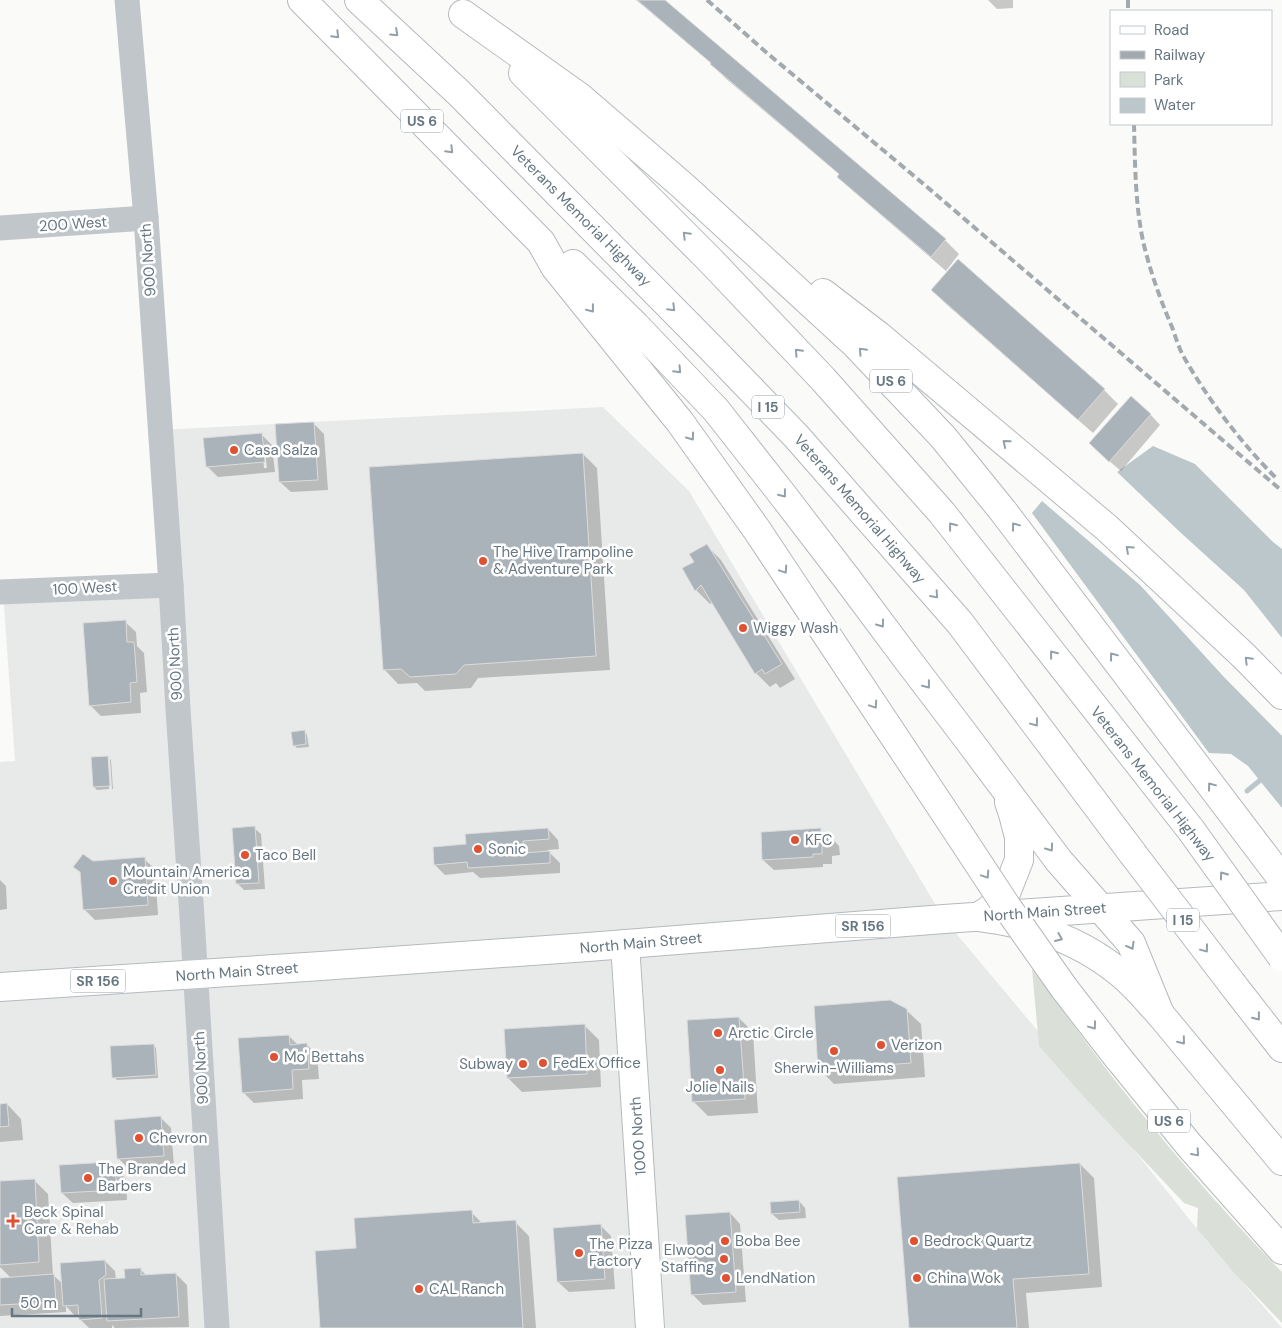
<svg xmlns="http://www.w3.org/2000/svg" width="1282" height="1328" viewBox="0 0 1282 1328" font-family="'DM Sans',sans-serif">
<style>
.built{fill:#e8e9e9}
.green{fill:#dadfd7}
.water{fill:#bbc7cb}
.shadow{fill:#0003;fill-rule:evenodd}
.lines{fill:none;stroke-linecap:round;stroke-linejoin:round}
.stream{stroke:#bbc7cb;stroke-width:5}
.building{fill:#aab3b9;stroke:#dcdcda}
.major-casing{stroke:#b5babe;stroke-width:30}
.highway-casing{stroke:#b5b9bd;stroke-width:30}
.minor{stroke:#c1c6ca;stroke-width:25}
.major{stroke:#fff;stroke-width:28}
.highway{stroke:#fff;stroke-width:28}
.rail{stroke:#a3aaaf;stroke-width:4;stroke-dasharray:8 4;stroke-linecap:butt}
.highway-bridge-casing{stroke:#b5b9bd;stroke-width:30;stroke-linecap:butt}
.highway-bridge{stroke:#fff;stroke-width:28}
.oneway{stroke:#94a0a8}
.poi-dot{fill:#e05132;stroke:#fff;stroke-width:2}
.labels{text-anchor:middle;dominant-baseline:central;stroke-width:5;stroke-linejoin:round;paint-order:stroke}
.shield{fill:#fff;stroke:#94a0a8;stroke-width:1}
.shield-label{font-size:14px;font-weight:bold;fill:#667782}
.street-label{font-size:15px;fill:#667782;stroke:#fff}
.poi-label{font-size:15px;fill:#667782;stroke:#fff;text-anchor:start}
</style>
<rect width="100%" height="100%" fill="#fafaf8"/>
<polygon class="built" points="603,407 689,491 944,919 1058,1055 1206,1240 1282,1328 0,1328 0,762 15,761 3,592 171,584 160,430"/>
<path class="green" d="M1032,969c30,40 59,81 89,119 51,64 104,126 161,184v51l-47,-49 -38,-45 1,-21 -14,-5 -98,-104 -47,-53z"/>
<g class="water">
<polygon points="1153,446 1195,464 1273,542 1282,549 1282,638 1244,590 1181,533 1117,472"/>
<polygon points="1042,501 1140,585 1223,676 1282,736 1282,808 1248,766 1231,754 1209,753 1032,513"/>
</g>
<g class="shadow">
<polygon points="636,0 663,0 945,240 959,254 946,271 853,191 839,177 840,175 725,78 712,64"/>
<polygon points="988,0 1013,0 1013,8 997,9"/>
<polygon points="958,261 1104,390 1118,404 1093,433 946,304 932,290"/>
<polygon points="1150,414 1160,425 1121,471 1101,454"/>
<polygon points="313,423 324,434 328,490 291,492 280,482"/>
<path d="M261,434l11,11 3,27 -57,5 -10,-10 -3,-27zM262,444h2l3,24h-3z"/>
<polygon points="583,454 597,468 610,670 478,678 471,688 425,691 417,683 398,684 384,669"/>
<polygon points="707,546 721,560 795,679 780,688 776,683 770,687 756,673 713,602 710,604 696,590 684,569 695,562"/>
<polygon points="125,622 136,632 137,646 144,653 147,692 140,693 141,713 101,716 90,705"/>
<polygon points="304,731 307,735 309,747 297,748 294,745"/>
<polygon points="108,757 109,758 107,758 109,789 97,790 94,787"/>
<polygon points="110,759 111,760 113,789 112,789"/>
<polygon points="254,828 261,834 265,889 244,890 238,884"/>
<polygon points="548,829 558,840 559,849 547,850 560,863 560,873 480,878 473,872 445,875 435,865 467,845"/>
<polygon points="820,830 826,835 829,835 839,846 840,855 832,856 832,864 823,864 823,867 774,870 763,860"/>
<polygon points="144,859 155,869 158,915 95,920 84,909 82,873 92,863"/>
<polygon points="0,880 6,886 7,909 0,910"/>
<polygon points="906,1010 921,1024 925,1077 834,1084 820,1070"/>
<polygon points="739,1018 753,1032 758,1113 708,1116 694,1102"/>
<polygon points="584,1025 599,1040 601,1087 522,1092 508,1078"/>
<polygon points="289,1036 298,1045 307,1045 317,1055 319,1079 302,1080 303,1099 254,1103 243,1092"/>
<polygon points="153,1045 156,1048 158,1078 117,1080 114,1077"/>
<polygon points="7,1104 21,1119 23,1140 0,1142 0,1105"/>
<polygon points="161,1118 171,1128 174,1166 129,1169 118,1158"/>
<polygon points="109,1163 126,1179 127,1200 73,1203 62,1193"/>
<polygon points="1080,1164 1094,1178 1102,1287 1026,1293 1029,1328 910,1328"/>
<polygon points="34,1180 48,1194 53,1275 63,1284 105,1261 115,1271 116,1280 126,1279 140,1269 147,1276 176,1274 187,1285 189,1327 115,1328 112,1325 112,1328 89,1328 80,1319 80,1316 75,1316 66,1306 66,1312 0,1316 0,1279 11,1278 0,1267 0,1182"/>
<polygon points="799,1201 805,1208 806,1218 779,1220 772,1214"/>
<polygon points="471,1212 483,1224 515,1222 529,1236 536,1328 321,1328 358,1249"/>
<polygon points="730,1213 740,1224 746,1302 703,1305 692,1294"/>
<polygon points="601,1226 611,1236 615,1289 569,1292 558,1282"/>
</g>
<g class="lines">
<polyline class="stream" points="1247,791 1264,777"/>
</g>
<g class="building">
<polygon points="637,0 665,0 946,239 931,257 837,177 839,174 710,64 711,63"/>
<polygon points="958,259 1105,389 1078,420 931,290"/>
<polygon points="1131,396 1151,414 1109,462 1089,443"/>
<polygon points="314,422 318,480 279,482 275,424"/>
<polygon points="262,433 265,462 206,467 203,438"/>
<polygon points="583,453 596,656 464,665 456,674 410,677 401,669 383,670 369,467"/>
<polygon points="707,544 782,664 765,674 762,669 755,674 701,585 695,591 682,568 694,562 689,554"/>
<polygon points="126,620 127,642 134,642 137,682 130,683 131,702 89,706 83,623"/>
<polygon points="305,730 306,744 293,746 291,732"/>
<polygon points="108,756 110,786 93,787 91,757"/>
<polygon points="255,826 259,883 236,884 232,828"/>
<polygon points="548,828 549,839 523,841 524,853 550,851 550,863 468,868 467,862 434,865 433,847 466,844 465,834"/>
<polygon points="821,828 821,834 829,834 830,845 822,846 822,854 813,854 813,857 762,860 761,832"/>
<polygon points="83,854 93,861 145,857 148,905 83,910 80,872 73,867"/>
<polygon points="890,1000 907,1009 911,1063 818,1070 814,1006"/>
<polygon points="739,1017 745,1099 692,1102 687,1020"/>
<polygon points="585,1024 587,1074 507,1078 504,1029"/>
<polygon points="289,1035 290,1045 307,1043 309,1069 292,1070 293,1089 242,1093 238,1038"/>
<polygon points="154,1044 156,1075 112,1078 110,1046"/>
<polygon points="7,1103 9,1126 0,1127 0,1104"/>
<polygon points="161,1116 164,1156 117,1159 114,1120"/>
<polygon points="110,1162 115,1167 117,1190 61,1193 59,1165"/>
<polygon points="1080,1163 1089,1274 1013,1279 1017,1328 909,1328 897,1177"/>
<polygon points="35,1179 39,1262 0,1265 0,1181"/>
<polygon points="799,1200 800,1212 771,1214 770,1202"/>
<polygon points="472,1210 473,1223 516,1220 523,1328 320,1328 315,1251 356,1248 354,1218"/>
<polygon points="730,1212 736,1292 691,1295 685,1215"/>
<polygon points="601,1224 605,1279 557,1282 553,1228"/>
<polygon points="105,1260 106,1275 99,1280 102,1318 79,1320 78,1305 63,1306 60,1263"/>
<polygon points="141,1268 141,1275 176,1273 179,1317 107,1321 104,1279 125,1278 124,1269"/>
<polygon points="54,1274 56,1302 0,1305 0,1278"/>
</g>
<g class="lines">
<g class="major-casing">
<g id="major">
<polyline points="625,944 650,1328"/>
<polyline points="0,987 321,966 588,947 944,919 1282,896"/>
</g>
</g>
<g class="highway-casing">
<g id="highway">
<polyline points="302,0 541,242 555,267 680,422 757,530 959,834"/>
<polyline points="359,0 460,94 711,348 796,436 960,623 1133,854"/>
<polyline points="463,14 581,98 683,186 855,344 943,437 1003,511 1282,879"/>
<polyline points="523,73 710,260 823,379 942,513 1191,830"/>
<polyline points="573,264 636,326 716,410 782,494 848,580 907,659 964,734 1059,861 1131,943 1160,1014"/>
<polyline points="823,293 879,336 1107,528 1245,657 1282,695"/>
<polyline points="984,913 989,910 1006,893 1019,860 1019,837 1013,814 1009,802"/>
<path d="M979,917c51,6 101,23 141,56 15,12 27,27 40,41l122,147"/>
<polyline points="1233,985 1282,1048"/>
<polyline points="1064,988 1115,1054 1189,1145 1282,1250"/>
</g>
</g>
<g class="minor">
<polyline points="127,0 146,218 171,585 178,709 192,917 217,1328"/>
<polyline points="0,228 146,218"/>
<polyline points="0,592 171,585"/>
</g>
<use href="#major" class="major"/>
<use href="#highway" class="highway"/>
<g class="rail">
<polyline points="707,0 767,53 926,186 1282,491"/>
<polyline points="1128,0 1128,11"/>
<path d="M1134,124c1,38 1,79 9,117 7,30 17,58 29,86 4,11 7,22 13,32 24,42 58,86 92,120"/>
</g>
<g class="highway-bridge-casing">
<g id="highway-bridge">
<polyline points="1191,830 1282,957"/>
<polyline points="959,834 1007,907 1064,988"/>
<polyline points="1133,854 1233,985"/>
</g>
</g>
<use href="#highway-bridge" class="highway-bridge"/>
</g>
<defs><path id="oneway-chevron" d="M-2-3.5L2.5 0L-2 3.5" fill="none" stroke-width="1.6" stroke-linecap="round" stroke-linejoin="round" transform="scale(1.25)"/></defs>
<g class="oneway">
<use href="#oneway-chevron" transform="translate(395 33) rotate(43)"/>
<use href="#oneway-chevron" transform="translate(336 35) rotate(45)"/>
<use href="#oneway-chevron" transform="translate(450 150) rotate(45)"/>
<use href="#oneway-chevron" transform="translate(686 235) rotate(-135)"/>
<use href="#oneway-chevron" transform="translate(672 308) rotate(45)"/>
<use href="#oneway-chevron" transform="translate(591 309) rotate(52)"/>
<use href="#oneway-chevron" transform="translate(862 351) rotate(-133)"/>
<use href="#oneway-chevron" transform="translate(798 352) rotate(-133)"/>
<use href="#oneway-chevron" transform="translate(678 370) rotate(47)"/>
<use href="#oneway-chevron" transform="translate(691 437) rotate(54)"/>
<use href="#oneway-chevron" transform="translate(1006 443) rotate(-140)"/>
<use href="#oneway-chevron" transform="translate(783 494) rotate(52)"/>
<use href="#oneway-chevron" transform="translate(952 526) rotate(-128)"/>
<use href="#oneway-chevron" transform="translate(1015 526) rotate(-127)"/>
<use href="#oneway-chevron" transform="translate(1129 549) rotate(-138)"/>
<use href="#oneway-chevron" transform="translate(784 570) rotate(56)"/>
<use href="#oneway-chevron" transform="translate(935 595) rotate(49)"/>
<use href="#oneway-chevron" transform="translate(881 624) rotate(54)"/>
<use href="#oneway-chevron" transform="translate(1053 654) rotate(-128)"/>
<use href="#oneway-chevron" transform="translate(1113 656) rotate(-127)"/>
<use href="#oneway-chevron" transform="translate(1248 660) rotate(-135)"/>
<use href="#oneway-chevron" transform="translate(927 685) rotate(52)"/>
<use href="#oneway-chevron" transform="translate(874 705) rotate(56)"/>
<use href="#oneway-chevron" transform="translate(1035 723) rotate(53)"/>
<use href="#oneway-chevron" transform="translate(1211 786) rotate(-127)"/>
<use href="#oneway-chevron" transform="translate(1050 848) rotate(54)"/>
<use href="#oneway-chevron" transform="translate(986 875) rotate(56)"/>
<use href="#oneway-chevron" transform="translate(1223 875) rotate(-126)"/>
<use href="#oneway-chevron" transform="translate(1059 938) rotate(23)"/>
<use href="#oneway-chevron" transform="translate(1131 946) rotate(61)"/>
<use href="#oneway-chevron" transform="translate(1205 949) rotate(53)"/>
<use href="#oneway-chevron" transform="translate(1257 1017) rotate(52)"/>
<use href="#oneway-chevron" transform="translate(1093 1026) rotate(53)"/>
<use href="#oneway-chevron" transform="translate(1182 1041) rotate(51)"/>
<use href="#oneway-chevron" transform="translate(1196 1153) rotate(49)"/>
</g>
<g class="poi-dot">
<circle cx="234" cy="450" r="5"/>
<circle cx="483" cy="561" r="5"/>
<circle cx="743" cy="628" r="5"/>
<circle cx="795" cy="840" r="5"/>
<circle cx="478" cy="849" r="5"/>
<circle cx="245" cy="855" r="5"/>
<circle cx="113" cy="881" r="5"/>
<circle cx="718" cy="1033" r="5"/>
<circle cx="881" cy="1045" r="5"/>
<circle cx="834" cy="1051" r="5"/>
<circle cx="274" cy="1057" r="5"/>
<circle cx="543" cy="1063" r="5"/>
<circle cx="523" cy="1064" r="5"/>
<circle cx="720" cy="1070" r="5"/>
<circle cx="139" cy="1138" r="5"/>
<circle cx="88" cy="1178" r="5"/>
<path d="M10.5 1213.5h5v5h5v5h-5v5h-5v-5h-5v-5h5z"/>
<circle cx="725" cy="1241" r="5"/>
<circle cx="914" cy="1241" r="5"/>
<circle cx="579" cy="1253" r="5"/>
<circle cx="724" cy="1259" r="5"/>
<circle cx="726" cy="1278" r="5"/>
<circle cx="917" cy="1278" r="5"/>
<circle cx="419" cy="1289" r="5"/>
</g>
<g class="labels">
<g class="shield">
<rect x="401" y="109.5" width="42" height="23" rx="4"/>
<rect x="870" y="369.5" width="42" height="23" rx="4"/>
<rect x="752" y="395.5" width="32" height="23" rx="4"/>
<rect x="1167" y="908.5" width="32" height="23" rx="4"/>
<rect x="835.5" y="914.5" width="55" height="23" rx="4"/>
<rect x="70.5" y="969.5" width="55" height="23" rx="4"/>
<rect x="1148" y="1109.5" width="42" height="23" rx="4"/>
</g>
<g class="shield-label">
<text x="422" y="121">US 6</text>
<text x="891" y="381">US 6</text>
<text x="768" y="407">I 15</text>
<text x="1183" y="920">I 15</text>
<text x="863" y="926">SR 156</text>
<text x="98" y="981">SR 156</text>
<text x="1169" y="1121">US 6</text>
</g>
<g class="street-label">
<text transform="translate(581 216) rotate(45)">Veterans Memorial Highway</text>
<text transform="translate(73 224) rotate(-4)">200 West</text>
<text transform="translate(148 260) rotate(-94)">900 North</text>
<text transform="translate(860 509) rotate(49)">Veterans Memorial Highway</text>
<text transform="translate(85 588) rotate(-3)">100 West</text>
<text transform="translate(175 664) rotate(-93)">900 North</text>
<text transform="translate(1153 784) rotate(52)">Veterans Memorial Highway</text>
<text transform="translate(1045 912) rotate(-4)">North Main Street</text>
<text transform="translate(641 943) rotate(-5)">North Main Street</text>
<text transform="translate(237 972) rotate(-4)">North Main Street</text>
<text transform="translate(201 1068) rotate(-93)">900 North</text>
<text transform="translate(638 1136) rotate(-94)">1000 North</text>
</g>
<g class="poi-label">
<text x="244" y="450">Casa Salza</text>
<text x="493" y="552">The Hive Trampoline<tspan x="493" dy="17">&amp; Adventure Park</tspan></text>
<text x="753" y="628">Wiggy Wash</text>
<text x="805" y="840">KFC</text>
<text x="488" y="849">Sonic</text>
<text x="255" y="855">Taco Bell</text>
<text x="123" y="872">Mountain America<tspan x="123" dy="17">Credit Union</tspan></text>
<text x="728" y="1033">Arctic Circle</text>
<text x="891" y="1045">Verizon</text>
<text x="284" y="1057">Mo' Bettahs</text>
<text x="553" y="1063">FedEx Office</text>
<text x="513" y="1064" text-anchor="end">Subway</text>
<text x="834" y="1068" text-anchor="middle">Sherwin-Williams</text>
<text x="720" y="1087" text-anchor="middle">Jolie Nails</text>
<text x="149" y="1138">Chevron</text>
<text x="98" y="1169">The Branded<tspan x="98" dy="17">Barbers</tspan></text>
<text x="24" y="1212">Beck Spinal<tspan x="24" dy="17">Care &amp; Rehab</tspan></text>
<text x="735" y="1241">Boba Bee</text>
<text x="924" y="1241">Bedrock Quartz</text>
<text x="589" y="1244">The Pizza<tspan x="589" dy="17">Factory</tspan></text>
<text x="714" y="1250" text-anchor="end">Elwood<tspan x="714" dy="17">Staffing</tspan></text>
<text x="736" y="1278">LendNation</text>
<text x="927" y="1278">China Wok</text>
<text x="429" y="1289">CAL Ranch</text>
</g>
</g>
<rect x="1110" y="10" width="162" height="115" fill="#ffffff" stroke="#c2c9cd"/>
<rect x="1120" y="26" width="25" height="8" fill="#ffffff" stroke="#c2c9cd"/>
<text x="1154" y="35" font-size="15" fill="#667782">Road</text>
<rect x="1120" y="51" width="25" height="8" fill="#a3aaaf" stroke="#c2c9cd"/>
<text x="1154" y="60" font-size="15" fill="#667782">Railway</text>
<rect x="1120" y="72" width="25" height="15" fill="#dadfd7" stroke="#c2c9cd"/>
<text x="1154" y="85" font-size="15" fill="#667782">Park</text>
<rect x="1120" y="98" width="25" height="15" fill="#bbc7cb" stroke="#c2c9cd"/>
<text x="1154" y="110" font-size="15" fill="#667782">Water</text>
<path d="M12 1308v8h129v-8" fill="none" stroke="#667782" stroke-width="2.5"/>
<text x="20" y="1308" font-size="15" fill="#667782" stroke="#ffffff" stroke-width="4" paint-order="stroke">50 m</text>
</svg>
